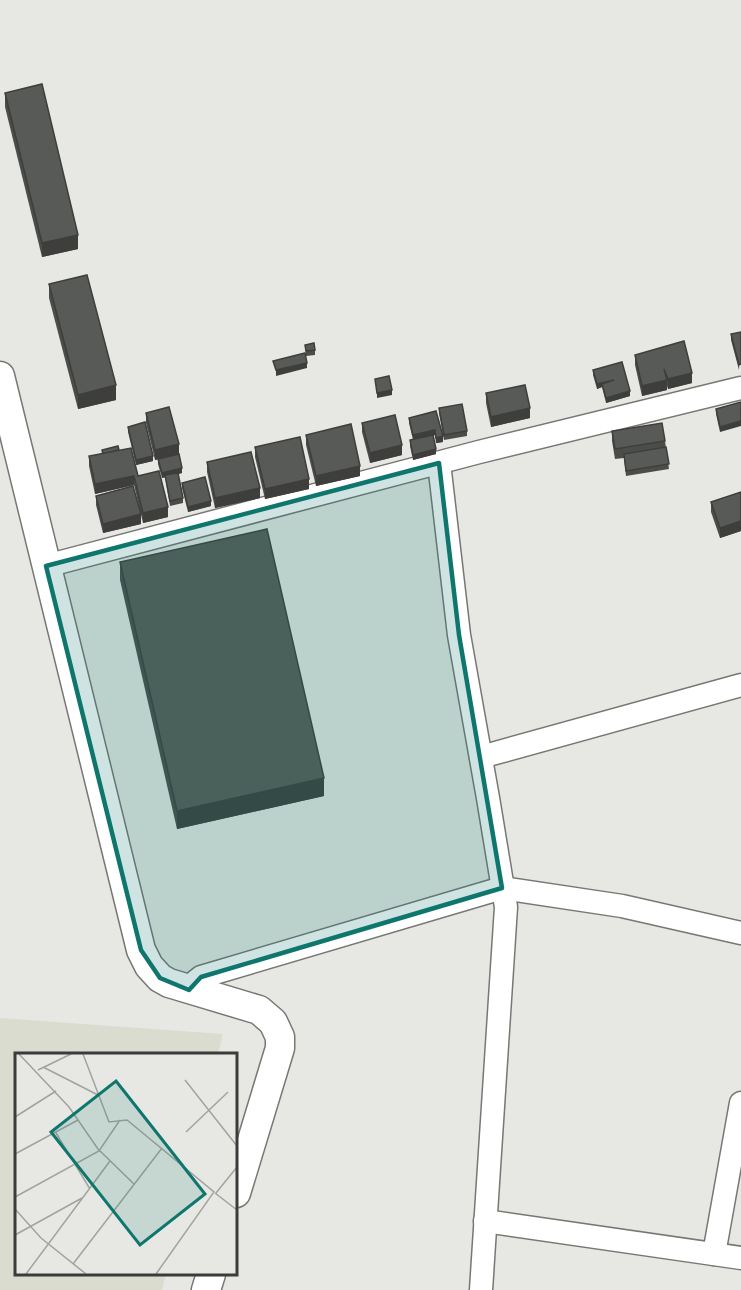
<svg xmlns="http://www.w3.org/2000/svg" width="741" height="1290" viewBox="0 0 741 1290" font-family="'Noto Serif',serif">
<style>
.built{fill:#dbdcd0}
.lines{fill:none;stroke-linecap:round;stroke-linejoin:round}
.minor-casing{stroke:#777773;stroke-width:25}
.tertiary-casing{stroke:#777773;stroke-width:31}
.minor{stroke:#fff;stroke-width:22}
.tertiary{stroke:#fff;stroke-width:28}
.wall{fill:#4c4d4b}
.shaded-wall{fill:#3e3f3d}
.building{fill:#585a57;stroke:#3e3f3d;stroke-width:1.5}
.marked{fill:#0f766e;fill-opacity:0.2;stroke:#0f766e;stroke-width:4.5;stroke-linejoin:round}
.inset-road{fill:none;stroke:#a2a39f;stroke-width:1.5}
.view{fill:#0f766e;fill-opacity:0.15;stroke:#0f766e;stroke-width:3}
.inset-edge{fill:none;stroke:#3b3b3a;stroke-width:3}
</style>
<rect width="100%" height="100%" fill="#e7e8e3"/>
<polygon class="built" points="0,1018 223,1034 218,1054 16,1054 16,1274 166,1274 162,1290 0,1290"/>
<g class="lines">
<g class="minor-casing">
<g id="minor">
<polyline points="439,463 459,635 488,798 506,907 481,1290"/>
<polyline points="46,566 479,452 741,388"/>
<polyline points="481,757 741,685"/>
<polyline points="189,990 196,981 201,977 502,888 622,906 741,933"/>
<polyline points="485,1221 741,1258"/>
<polyline points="714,1254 741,1103"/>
</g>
</g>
<g class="tertiary-casing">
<g id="tertiary">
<polyline points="0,376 141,950 149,966 160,978 169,983 259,1010 273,1022 280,1037 280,1048 236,1193"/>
<polyline points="206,1290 211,1274"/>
</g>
</g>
<use href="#minor" class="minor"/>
<use href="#tertiary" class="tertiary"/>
</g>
<g class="wall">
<polygon points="5,93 78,249 42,257 5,107"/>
<polygon points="49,284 116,400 78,409 49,298"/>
<polygon points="741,332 739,370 731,340 731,334"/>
<polygon points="305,345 315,350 315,355 306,356"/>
<polygon points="635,355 692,383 668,389 667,386 667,390 642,396 635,365"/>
<polygon points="593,370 630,396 606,403 602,387 597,389 593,375"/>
<polygon points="486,393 530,418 491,427 486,403"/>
<polygon points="741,402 720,432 716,414 716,409"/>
<polygon points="439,408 467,431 467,436 444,440 439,413"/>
<polygon points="436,411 443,442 436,443 435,435 433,436 436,454 413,460 410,446 410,440 413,440 409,423 409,418"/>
<polygon points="146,413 179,454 162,458 182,473 178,474 183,498 183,503 170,506 165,477 162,478 158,464 158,459 155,460 146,423"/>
<polygon points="362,423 402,455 370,463 362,432"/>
<polygon points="128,427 153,461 136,465 128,432"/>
<polygon points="612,431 665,441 669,469 626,476 624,458 615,459 612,441"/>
<polygon points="306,435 360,476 316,486 306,445"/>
<polygon points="255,447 309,489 265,499 255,457"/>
<polygon points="102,450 119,450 168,517 143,523 134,485 95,494 89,466 89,456 102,454"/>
<polygon points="207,462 260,498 215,508 207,472"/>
<polygon points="182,483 211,506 188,512 182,488"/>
<polygon points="741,492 741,531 720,538 711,512 711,502"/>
<polygon points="96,496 141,524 103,533 96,505"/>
<polygon points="120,562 324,796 177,829 120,580"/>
</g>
<g class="shaded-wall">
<polygon points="78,235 78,249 42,257 42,243"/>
<polygon points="307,363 307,368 276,376 276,370"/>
<polygon points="692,373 692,383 668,389 668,379"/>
<polygon points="614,380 602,384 602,387 597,389 597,384"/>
<polygon points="667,380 667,390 642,396 642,386"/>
<polygon points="116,385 116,400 78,409 78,395"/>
<polygon points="392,390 392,395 377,398 377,393"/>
<polygon points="630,391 630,396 606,403 606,398"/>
<polygon points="530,408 530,418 491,427 491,417"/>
<polygon points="741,421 741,426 720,432 720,427"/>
<polygon points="435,430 435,435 413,440 413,435"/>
<polygon points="443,436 443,442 436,443 436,438"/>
<polygon points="179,444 179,454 155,460 155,450"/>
<polygon points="402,445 402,455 370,463 370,453"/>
<polygon points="436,449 436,454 413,460 413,455"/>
<polygon points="153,456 153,461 136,465 136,460"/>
<polygon points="360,466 360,476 316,486 316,476"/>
<polygon points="182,468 182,473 162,478 162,473"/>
<polygon points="134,476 134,485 95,494 95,484"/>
<polygon points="309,479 309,489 265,499 265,489"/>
<polygon points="260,488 260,498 215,508 215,498"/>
<polygon points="211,501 211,506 188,512 188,507"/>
<polygon points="168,507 168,517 143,523 143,513"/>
<polygon points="141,514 141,524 103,533 103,524"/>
<polygon points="741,521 741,531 720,538 720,528"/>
<polygon points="324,778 324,796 177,829 177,811"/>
</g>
<g class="building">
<polygon points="42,84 78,235 42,243 5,93"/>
<polygon points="87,275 116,385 78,395 49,284"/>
<polygon points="741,332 741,364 739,365 731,334"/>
<polygon points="684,341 692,373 668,379 664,369 667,380 642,386 635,355"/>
<polygon points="314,343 315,350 306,351 305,345"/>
<polygon points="305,353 307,363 276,370 273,361"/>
<polygon points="622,362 630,391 606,398 602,384 614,380 597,384 593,370"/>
<polygon points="389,376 392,390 377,393 375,379"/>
<polygon points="525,385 530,408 491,417 486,393"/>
<polygon points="741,402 741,421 720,427 716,409"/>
<polygon points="462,404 467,431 444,435 439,408"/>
<polygon points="169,407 179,444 155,450 146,413"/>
<polygon points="436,411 443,436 436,438 435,430 413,435 409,418"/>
<polygon points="395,415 402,445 370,453 362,423"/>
<polygon points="145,422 153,456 136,460 128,427"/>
<polygon points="662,423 665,441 615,449 612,431"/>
<polygon points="351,424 360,466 316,476 306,435"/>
<polygon points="433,435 436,449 413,455 410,440"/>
<polygon points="300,437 309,479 265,489 255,447"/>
<polygon points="118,446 119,450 103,454 102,450"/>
<polygon points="666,447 669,464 626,471 624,454"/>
<polygon points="131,448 138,476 159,471 168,507 143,513 134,476 95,484 89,456"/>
<polygon points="251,452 260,488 215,498 207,462"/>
<polygon points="179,454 182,468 162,473 158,459"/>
<polygon points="178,473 183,498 170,501 165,475"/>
<polygon points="205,477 211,501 188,507 182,483"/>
<polygon points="133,486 141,514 103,524 96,496"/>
<polygon points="741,492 741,521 720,528 711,502"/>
<polygon points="267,529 324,778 177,811 120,562"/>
</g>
<path class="marked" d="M439,463l20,172 43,253 -301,89 -12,13 -29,-12 -19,-28 -95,-384z"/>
<g transform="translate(15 1053)">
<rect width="222" height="222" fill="#e7e8e3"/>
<path class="inset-road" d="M4,1l50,53 29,42 36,35M68,1l26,68 18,-2 87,72 -58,82M28,14l55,28M23,17l33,-16M170,27l52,66M0,64l41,-26M171,79l42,-40M41,80l34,56M0,101l63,-34M200,140l22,17M201,140l21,-26M0,144l84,-46 21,-31M0,156l26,29 45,36M0,182l67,-37M58,211l89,-116M11,221l84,-113"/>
<path class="view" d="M101,28l89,113 -65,51 -89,-113z"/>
<rect width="222" height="222" class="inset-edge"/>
</g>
</svg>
